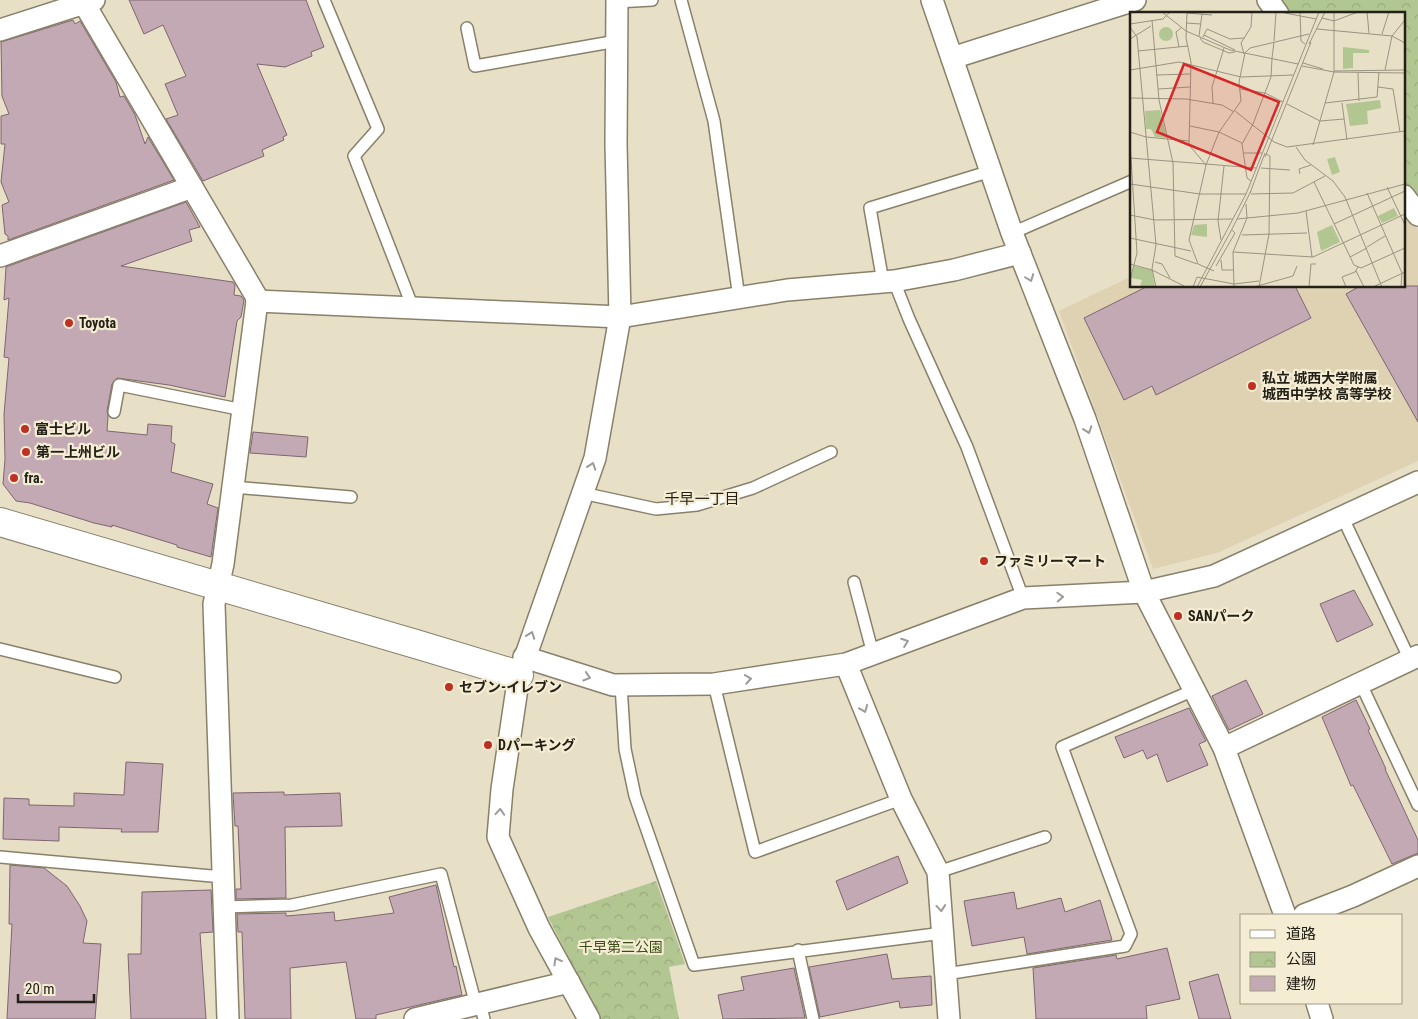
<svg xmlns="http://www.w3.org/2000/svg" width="1418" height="1019" viewBox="0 0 1418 1019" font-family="'Roboto Condensed','Noto Sans JP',sans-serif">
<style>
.built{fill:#ded2b3}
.park{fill:url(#park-crowns)}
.building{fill:#c3a9b3;stroke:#7e6670}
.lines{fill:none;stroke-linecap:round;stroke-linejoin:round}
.lane-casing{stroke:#89806a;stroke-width:14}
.street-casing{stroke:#89806a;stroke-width:24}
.secondary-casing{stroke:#89806a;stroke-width:30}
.lane{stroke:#fff;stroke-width:11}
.street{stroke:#fff;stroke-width:21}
.secondary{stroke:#fff;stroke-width:28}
.oneway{stroke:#9c9b97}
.poi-dot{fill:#be3122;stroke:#f5ecd4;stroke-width:2}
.labels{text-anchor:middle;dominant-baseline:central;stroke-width:4.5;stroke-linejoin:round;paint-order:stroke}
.poi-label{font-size:14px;font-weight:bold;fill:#232017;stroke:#f5ecd4;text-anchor:start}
.park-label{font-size:14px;fill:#3b4d13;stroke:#f5ecd4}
.neighbourhood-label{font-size:15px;fill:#232017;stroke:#f5ecd4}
.inset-road{fill:none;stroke:#999381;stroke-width:1}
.view{fill:#d62828;fill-opacity:0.15;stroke:#d62828;stroke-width:2.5}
.inset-edge{fill:none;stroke:#232017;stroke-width:2.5}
</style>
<defs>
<pattern id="park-crowns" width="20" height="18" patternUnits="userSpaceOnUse" patternTransform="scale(1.25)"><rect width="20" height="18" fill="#b2c691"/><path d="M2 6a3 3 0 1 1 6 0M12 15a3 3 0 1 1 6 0" fill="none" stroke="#99aa7c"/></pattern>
</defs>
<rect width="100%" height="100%" fill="#e8dfc7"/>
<polygon class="built" points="1404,209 1418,229 1418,461 1217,553 1153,569 1059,311 1132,276 1132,286 1404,286"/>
<g class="park">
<polygon points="1277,0 1418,0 1418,203 1404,183 1404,14 1287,14"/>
<polygon points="656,881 685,964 669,967 679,1019 600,1019 548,917"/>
</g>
<g class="building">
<polygon points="129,0 306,0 324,47 311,52 312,56 285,67 257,64 287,135 283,137 284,140 262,150 264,156 203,181 166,119 178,115 165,84 186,76 163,25 144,34"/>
<polygon points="73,20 75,24 80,21 116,82 120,97 124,96 135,115 145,144 148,137 174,180 8,240 8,236 5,234 2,205 9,202 1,182 5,144 1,144 1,116 9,114 2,96 1,42"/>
<polygon points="186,202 200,227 189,230 192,241 121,266 233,282 235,285 234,295 241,296 244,300 241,317 237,321 225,397 169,385 117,378 112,384 107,411 108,416 107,431 147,435 148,424 172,426 171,442 175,444 171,472 213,484 207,504 218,508 211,557 177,547 177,545 112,525 112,527 94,523 30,503 16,501 3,484 5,459 4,414 9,358 4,357 9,298 4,300 6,267"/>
<polygon points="1148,286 1295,286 1311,318 1156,395 1152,386 1124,400 1084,318"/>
<polygon points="1360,286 1418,286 1418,422 1346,294"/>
<polygon points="253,432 308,437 306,457 250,453"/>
<polygon points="1354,590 1373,625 1337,642 1320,604"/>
<polygon points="1246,680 1263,714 1229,730 1212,696"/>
<polygon points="1356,700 1370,729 1368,730 1386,769 1385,769 1418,840 1418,853 1392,864 1353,785 1351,786 1322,717"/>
<polygon points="1189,708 1206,741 1199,744 1208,765 1167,782 1157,754 1147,759 1143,750 1124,758 1115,737"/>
<polygon points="126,762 163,764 158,832 121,832 122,829 59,827 59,841 3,839 4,798 29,799 29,805 74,806 74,793 124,795"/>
<polygon points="284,792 284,795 340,793 342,826 285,827 286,898 236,899 236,889 241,889 238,826 235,826 233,793"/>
<polygon points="898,856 908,883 847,910 836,881"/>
<polygon points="10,865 44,868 67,886 80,906 87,921 83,943 101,944 95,1019 7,1019 12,924 9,924"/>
<polygon points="436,885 454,967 456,966 462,995 376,1015 376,1019 356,1019 346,962 290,968 291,1019 245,1019 242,932 238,932 237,914 286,913 286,916 334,912 335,921 394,913 389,897"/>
<polygon points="211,890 213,932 200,933 206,1019 131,1019 128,954 141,954 142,892"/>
<polygon points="1014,892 1017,909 1061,898 1065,912 1100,900 1112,940 1027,954 1024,937 972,946 964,901"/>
<polygon points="1167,948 1180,999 1146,1006 1147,1019 1036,1019 1033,968 1116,955 1117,959"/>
<polygon points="887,954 892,979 931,976 932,1005 900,1008 899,1001 820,1017 809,967"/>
<polygon points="794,968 805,1018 723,1019 718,995 744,990 741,977"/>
<polygon points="1218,974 1231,1019 1199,1019 1189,982"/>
</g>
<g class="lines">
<g class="lane-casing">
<g id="lane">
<polyline points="324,0 378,129 354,156 413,308"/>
<polyline points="681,0 714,121 739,298"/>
<polyline points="617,2 652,0"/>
<polyline points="467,28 475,66 617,41"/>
<polyline points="1012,233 1132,181"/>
<polyline points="894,281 909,319 967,447 1023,598"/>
<polyline points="883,282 870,208 991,171"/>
<polyline points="114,412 119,385 243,410"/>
<polyline points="233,487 351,497"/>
<polyline points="582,493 656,509 697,505 753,488 831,452"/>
<polyline points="1342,516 1410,660"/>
<polyline points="854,582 873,654"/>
<polyline points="0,649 115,677"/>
<polyline points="1360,682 1418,805"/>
<polyline points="714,684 755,852 901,799"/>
<polyline points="621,685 625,749 635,796 694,965 943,933"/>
<polyline points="0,857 223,877"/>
<polyline points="938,872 1045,837"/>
<polyline points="224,907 292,905 441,874 476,1005"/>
<polyline points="798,950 813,1019"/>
<polyline points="946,974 1125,946 1131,934 1062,747 1194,690"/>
<polyline points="480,1004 484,1019"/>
</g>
</g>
<g class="street-casing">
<g id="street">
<polyline points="82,0 256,296 257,301 223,564 214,604 228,1019"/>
<polyline points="932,0 1012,233 1085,419 1144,592 1224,748 1285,915"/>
<polyline points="1268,0 1278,14"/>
<polyline points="0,30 94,0"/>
<polyline points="952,58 1135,0"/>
<polyline points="1404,196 1418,215"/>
<polyline points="0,256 192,187"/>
<polyline points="257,301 620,317 787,290 894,281 954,270 1020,253"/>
<polyline points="524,657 613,685 714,684 846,664 1023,598 1144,592 1214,576 1418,482"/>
<polyline points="846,664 901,799 938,872 949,1019"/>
<polyline points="1224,748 1418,656"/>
<polyline points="1304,915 1353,896 1418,866"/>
<polyline points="1317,1003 1322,1019"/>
<polyline points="415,1019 569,982"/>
<polyline points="589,1019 539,928 498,837 502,789 519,675 595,458 620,317 616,144 617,0"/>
</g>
</g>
<g class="secondary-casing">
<polyline id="secondary" points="0,522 419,645 519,675"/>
</g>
<use href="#lane" class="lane"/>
<use href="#street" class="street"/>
<use href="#secondary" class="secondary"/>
</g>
<defs><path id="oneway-chevron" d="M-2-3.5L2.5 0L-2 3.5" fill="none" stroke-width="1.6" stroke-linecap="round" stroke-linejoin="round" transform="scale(1.25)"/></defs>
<g class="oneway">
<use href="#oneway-chevron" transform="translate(1030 278) rotate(69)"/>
<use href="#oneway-chevron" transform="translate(1088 430) rotate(71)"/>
<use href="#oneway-chevron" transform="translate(592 466) rotate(-71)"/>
<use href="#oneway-chevron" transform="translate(1060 597) rotate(-3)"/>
<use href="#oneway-chevron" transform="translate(531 635) rotate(-70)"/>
<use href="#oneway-chevron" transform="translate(905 642) rotate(-20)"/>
<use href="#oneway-chevron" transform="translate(587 677) rotate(17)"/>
<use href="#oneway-chevron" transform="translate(748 679) rotate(-9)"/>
<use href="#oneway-chevron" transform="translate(864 709) rotate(68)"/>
<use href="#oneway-chevron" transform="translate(500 812) rotate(-86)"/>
<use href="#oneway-chevron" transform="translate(941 908) rotate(85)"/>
<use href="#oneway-chevron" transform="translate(557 961) rotate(-119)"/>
</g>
<g class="poi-dot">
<circle cx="69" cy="323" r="5"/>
<circle cx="1252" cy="386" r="5"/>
<circle cx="25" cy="429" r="5"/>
<circle cx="26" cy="452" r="5"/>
<circle cx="14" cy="478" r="5"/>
<circle cx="984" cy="561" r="5"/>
<circle cx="1178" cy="616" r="5"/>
<circle cx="449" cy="687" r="5"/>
<circle cx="488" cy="745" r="5"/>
</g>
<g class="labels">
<g class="poi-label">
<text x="79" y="323">Toyota</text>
<text x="1262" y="378">私立 城西大学附属<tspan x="1262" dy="16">城西中学校 高等学校</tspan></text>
<text x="35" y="429">富士ビル</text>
<text x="36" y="452">第一上州ビル</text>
<text x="24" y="478">fra.</text>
<text x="994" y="561">ファミリーマート</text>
<text x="1188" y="616">SANパーク</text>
<text x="459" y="687">セブン-イレブン</text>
<text x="498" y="745">Dパーキング</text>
</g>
<g class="park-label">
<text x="621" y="947">千早第二公園</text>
</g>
<g class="neighbourhood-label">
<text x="702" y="499">千早一丁目</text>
</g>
</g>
<g transform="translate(1130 12)">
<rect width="275" height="275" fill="#e8dfc7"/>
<path d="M213,35l26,3v3h-16v15l-10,1zM77,212v13l-16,-2 3,-10z" fill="#b2c691"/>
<path d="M30,98l7,28 -12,-1 -4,-8h-5l-1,-18zM4,254l18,4 3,17h-15l2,-7 -11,-2z" fill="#b2c691"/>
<path d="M29 22a7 7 0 1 1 14 0a7 7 0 1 1-14 0ZM250,88l1,8 -14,3 1,13 -18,2 -4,-22zM205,145l5,15 -8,3 -5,-16zM264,196l4,8 -16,7 -4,-7zM202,213l8,17 -19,9 -4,-19z" fill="#b2c691"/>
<path class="inset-road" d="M32,0l24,19 44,19 68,14M57,0l-1,26 5,24 -2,83 17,20M150,0l36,7M170,0l1,29 4,3M237,0l2,21M57,1l25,2M192,6l12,3 24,-9M22,8l7,80 14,63 2,93 22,8M56,11l15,1M0,12l33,-5 7,-7M0,15l7,10 19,208 -4,24 4,18M187,17l75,7 13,7M252,22l7,-22M74,23l31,15M69,24l3,-22M73,25l4,-8 23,10 14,-1M70,26l3,4 26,11 6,-1M0,27l21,-13M144,29l2,-29M179,32l16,-32M49,35l-3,-15 5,-4M8,39l50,-5M114,42l-3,-11 10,-16 1,-15M142,46l2,-16M173,51l20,6M172,54l32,6 71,1M0,58l49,-8 62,15 52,-2M255,58l7,-34 13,-16M204,59l71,-1M228,61l1,28M26,63l34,-1M248,75l15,2 7,43M28,77l32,-2M110,77l25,4 18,9M0,86l56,1 36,6 12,7M83,91l-1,-16 12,-39M195,91l52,-6 2,-25M212,91l5,37M157,92l33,17 24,-2M105,99l39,31 13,5 118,-16M60,114l29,6 23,11M0,120l16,5 43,4M0,131l7,110 -7,27M183,133l21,-73v-60M166,135l9,13 28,21 12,16 37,90M114,141h18M135,145l46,-115M0,146l126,10M131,156l29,2M170,162l-1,-5 12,-4M121,169l-4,-3 -5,-34 11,-20 18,-47 1,-18M184,170l40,83 7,3 44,-20M0,172l70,10h46M257,175l18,38M120,181l15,-40M237,181l35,80 -1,14M121,182l42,-1 32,-17M116,192l1,14 -14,34 80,5 92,-43M176,199l6,46M0,203l25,5 78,-1M107,207l61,-6 107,-29M204,212l71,-33M101,219l20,-40M112,223l65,-2M0,226l61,13M91,228l-3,-19 6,-55M237,235l18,-11M103,240l1,35M220,245l17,-9M91,248l1,10h12M25,250l7,2 8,14M0,252l22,6 34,17M86,254l19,-33 -3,-3M84,259l-16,-7 -9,-24 17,-75 13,-33 22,-31 -2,-19 6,-29 5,-5 59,-14M226,259l8,16M63,275l4,-10 37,7 25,-3M67,275l49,-93 73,-182M70,275l31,-56M124,275l39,-11 4,-10M129,275l10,-53 1,-78 -4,-2M179,275l2,-23h5M216,275l-4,-10 13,-5 3,-5M243,275l32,-15"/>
<path class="view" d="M54,52l95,38 -28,68 -94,-38z"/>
<rect width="275" height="275" class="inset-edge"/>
</g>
<rect x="1240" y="914" width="162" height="90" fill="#f5ecd4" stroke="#a19a88"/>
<rect x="1250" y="930" width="25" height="8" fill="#ffffff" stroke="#a19a88"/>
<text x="1286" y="939" font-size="15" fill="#232017">道路</text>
<rect x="1250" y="952" width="25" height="15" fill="url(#park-crowns)" stroke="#a19a88"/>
<text x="1286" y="964" font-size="15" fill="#232017">公園</text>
<rect x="1250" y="976" width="25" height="15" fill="#c3a9b3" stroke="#a19a88"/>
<text x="1286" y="989" font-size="15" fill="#232017">建物</text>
<path d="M18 994v8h76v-8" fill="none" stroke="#232017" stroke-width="2.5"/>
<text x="25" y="994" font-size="15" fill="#232017" stroke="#f5ecd4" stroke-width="4" paint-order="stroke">20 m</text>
</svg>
